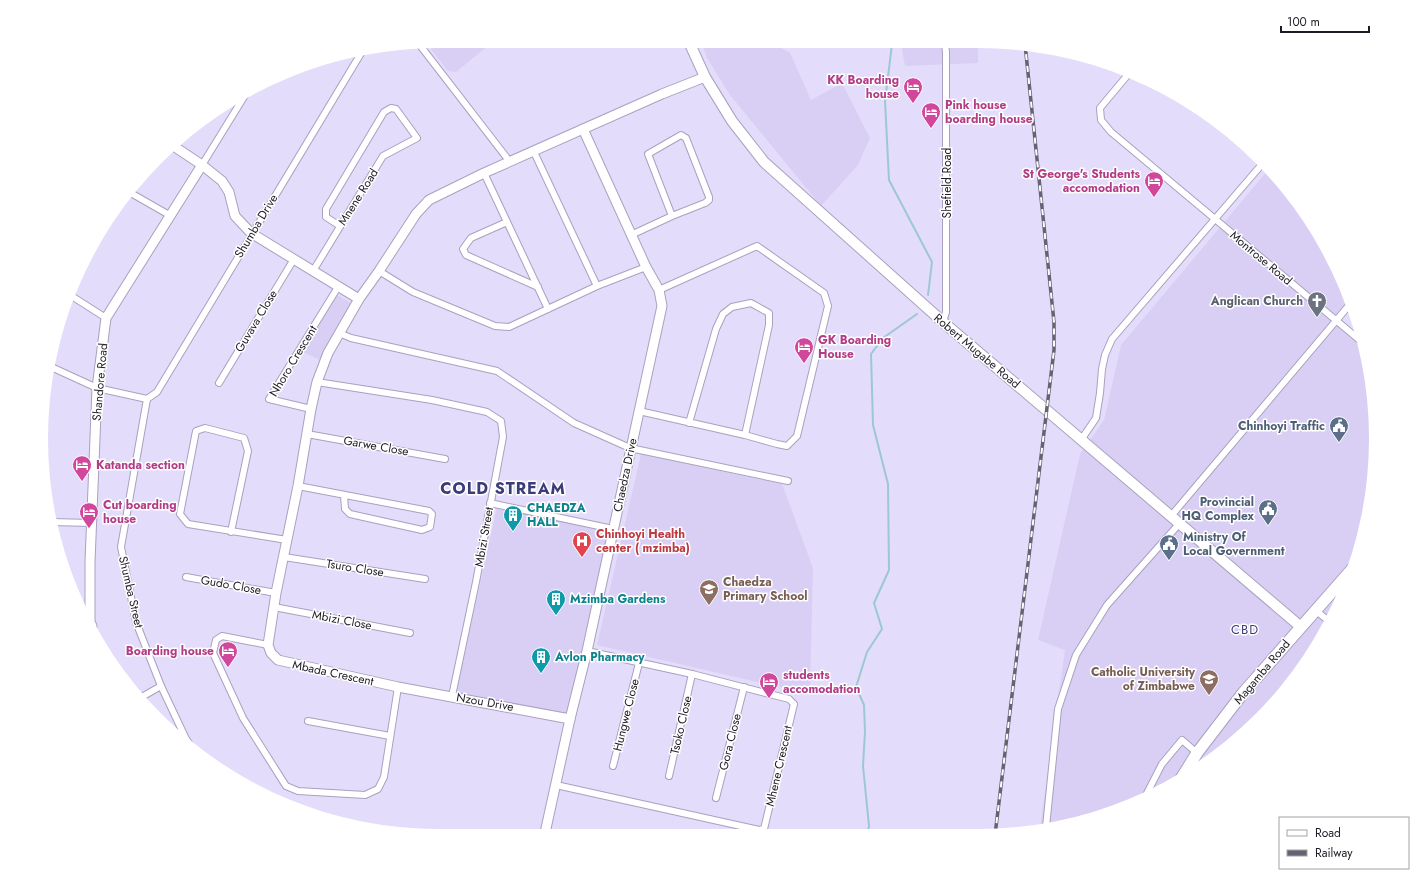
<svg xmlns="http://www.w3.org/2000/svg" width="1417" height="877" viewBox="0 0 1417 877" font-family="Jost,sans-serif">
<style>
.built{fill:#d9cff4}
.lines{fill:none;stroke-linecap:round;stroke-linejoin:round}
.stream{stroke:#9cc8d2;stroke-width:2}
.street-casing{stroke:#a9a1be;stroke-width:8}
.secondary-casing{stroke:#a9a1be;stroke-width:11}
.primary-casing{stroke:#a9a1be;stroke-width:12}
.highway-casing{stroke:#a9a1be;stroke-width:13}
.street{stroke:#fff;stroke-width:6}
.secondary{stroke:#fff;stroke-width:9}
.primary{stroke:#fff;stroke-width:10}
.highway{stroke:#fff;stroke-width:11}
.rail-casing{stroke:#666274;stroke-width:3.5}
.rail{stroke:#fff;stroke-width:2;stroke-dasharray:6;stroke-linecap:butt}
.labels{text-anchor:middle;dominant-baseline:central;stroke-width:3;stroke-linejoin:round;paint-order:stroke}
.hotel-label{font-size:12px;font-weight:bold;fill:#b23c85;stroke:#fff;text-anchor:start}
.street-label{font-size:12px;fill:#1c1a24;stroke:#fff}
.worship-label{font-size:12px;font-weight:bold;fill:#5b616d;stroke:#fff;text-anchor:end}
.service-label{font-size:12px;font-weight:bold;fill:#4e5e75;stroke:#fff;text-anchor:end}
.culture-label{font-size:12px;font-weight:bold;fill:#0d838f;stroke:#fff;text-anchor:start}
.health-label{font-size:12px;font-weight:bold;fill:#be3a42;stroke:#fff;text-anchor:start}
.education-label{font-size:12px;font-weight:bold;fill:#785e54;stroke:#fff;text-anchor:start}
.neighbourhood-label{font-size:13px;letter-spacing:1px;fill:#3c3c78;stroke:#fff}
.district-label{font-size:16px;font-weight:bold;letter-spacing:1px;fill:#3c3c78;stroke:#fff}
</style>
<rect width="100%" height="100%" fill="#e4dcfb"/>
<g class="built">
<polygon points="427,44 490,44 456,72 448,71"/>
<polygon points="702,44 774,44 790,53 811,100 842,83 870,138 858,165 821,206 730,95 707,58"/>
<polygon points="901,44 978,44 978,63 905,66"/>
<polygon points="1269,169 1277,176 1323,240 1350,301 1332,322 1364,348 1373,386 1375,464 1363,541 1335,614 1294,680 1241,737 1177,783 1166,788 1161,784 1154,793 1106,815 1040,828 1065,650 1038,640 1080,454 1104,420 1121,345"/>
<polygon points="337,295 353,304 320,360 301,351"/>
<polygon points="641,454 782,484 813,568 810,694 597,645"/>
<polygon points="497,507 611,530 570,715 456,693"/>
</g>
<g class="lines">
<g class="stream">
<polyline points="892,44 885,101 889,180 932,262 928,295"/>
<polyline points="867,835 869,826 863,766 865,732 864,705 856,687 867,652 882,629 874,603 889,570 888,484 873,425 871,354 883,338 917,314"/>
</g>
<g class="street-casing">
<g id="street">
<polyline points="419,44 510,162"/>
<polyline points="1131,71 1100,108 1101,120 1111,132 1362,342"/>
<polyline points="534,152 597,286"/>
<polyline points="202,165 247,92"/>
<polyline points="484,173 548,309"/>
<polyline points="129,192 171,216"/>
<polyline points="507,222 471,238 463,249 466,255 538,287"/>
<polyline points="631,235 672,216 705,203 709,200 709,197 686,138 681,135 648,154 672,216"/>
<polyline points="313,271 383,156 417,138 396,109 391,108 384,112 326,209 326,217 340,226"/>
<polyline points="379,271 413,292 495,326 509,327 597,286 646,267"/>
<polyline points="70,295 106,318"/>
<polyline points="943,322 946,312 946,52 945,44"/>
<polyline points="339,333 351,338 497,371 574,423 630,448 788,481"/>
<polyline points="49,366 97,388 147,399 121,547 136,622 161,686 186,739 196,754"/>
<polyline points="317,382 432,400 487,412 501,421 503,437 476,582 452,696"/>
<polyline points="219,383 294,259"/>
<polyline points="147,399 157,392 363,50"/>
<polyline points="311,409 269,399 338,287"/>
<polyline points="639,411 745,435 777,444 787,446 797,436 828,306 824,293 757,246 659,290"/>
<polyline points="689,423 716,329 723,314 732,307 751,303 769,313 769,325 745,435"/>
<polyline points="307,434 445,459"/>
<polyline points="1081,440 1096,418 1100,393 1102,369 1105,355 1112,339 1263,163"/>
<polyline points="298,486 429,511 432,514 430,527 422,530 350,514 345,509 344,495"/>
<polyline points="490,503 613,529"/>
<polyline points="1171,516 1351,303"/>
<polyline points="52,522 91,523"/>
<polyline points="231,532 248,451 244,438 205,428 196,431 180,514 188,524 287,540"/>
<polyline points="284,557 425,579"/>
<polyline points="186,577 276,593"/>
<polyline points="274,607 410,633"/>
<polyline points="1315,610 1330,622"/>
<polyline points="268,645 222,636 216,640 213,653 243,718 286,786 298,791 365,795 378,789 384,777 398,687"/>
<polyline points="140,698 161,686"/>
<polyline points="308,721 390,736"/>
<polyline points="613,766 639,663"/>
<polyline points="669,776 692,674"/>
<polyline points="556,785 759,830 764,829 794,704 789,699 692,674 587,651"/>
<polyline points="1145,797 1162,764 1182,740 1197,753"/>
<polyline points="716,798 744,687"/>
<polyline points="1046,827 1058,709 1076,655 1107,605 1179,524"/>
</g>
</g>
<g class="secondary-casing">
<g id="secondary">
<polyline points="172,145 202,165 222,181 229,192 235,216 251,233 359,299"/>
<polyline points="92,626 90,622 90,562 97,388 106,318 202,165"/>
<polyline points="570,719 398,687 278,660 271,653 268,645 276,593 298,486 311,409 317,382 328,353 359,299 379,271 416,214 429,200 484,173 662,94 705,77"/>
<polyline points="545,833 570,719 587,651 662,306 659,290 646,267 583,129"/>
</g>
</g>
<g class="primary-casing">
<polyline id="primary" points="690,44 705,77 732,121 764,162 943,322 1301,627"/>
</g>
<g class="highway-casing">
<polyline id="highway" points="1179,782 1197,753 1243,693 1353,568"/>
</g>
<use href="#street" class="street"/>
<use href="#secondary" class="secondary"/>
<use href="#primary" class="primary"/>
<use href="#highway" class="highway"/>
<g class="rail-casing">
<polyline id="rail" points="995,835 1054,350 1054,322 1025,44"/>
</g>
<use href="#rail" class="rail"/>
</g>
<defs>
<g id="hotel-pin" transform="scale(1)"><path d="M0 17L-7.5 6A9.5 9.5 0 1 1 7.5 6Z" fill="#d1479c" stroke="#fff"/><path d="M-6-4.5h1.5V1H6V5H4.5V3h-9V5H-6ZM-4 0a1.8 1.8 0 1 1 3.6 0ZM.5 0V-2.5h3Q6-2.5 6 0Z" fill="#fff"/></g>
<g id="church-pin" transform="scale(1)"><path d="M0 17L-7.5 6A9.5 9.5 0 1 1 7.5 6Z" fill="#6b7280" stroke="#fff"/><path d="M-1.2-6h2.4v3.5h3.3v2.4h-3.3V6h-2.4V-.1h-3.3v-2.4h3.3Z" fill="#fff"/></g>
<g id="civic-pin" transform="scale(1)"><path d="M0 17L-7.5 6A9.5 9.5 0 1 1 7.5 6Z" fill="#5c6f8a" stroke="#fff"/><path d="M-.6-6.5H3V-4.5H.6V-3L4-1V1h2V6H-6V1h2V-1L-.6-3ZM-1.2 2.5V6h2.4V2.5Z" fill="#fff"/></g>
<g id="building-pin" transform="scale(1)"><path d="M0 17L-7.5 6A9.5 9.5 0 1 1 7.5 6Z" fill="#0f9aa8" stroke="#fff"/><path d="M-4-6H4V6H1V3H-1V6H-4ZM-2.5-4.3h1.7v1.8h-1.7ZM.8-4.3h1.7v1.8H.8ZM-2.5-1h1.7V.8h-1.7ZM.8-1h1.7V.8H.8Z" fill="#fff"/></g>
<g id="hospital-pin" transform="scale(1)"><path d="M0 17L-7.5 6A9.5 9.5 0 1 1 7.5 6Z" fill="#e0444e" stroke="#fff"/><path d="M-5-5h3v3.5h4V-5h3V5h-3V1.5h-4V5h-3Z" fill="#fff"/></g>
<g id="school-pin" transform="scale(1)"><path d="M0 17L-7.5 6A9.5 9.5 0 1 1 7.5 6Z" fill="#8d6e63" stroke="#fff"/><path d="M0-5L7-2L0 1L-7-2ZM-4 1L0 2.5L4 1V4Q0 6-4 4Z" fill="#fff"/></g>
<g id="university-pin" transform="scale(1)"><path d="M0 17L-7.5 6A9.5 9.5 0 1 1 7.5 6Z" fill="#8d6e63" stroke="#fff"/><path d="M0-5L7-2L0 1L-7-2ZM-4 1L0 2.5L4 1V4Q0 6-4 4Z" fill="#fff"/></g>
</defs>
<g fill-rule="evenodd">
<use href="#hotel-pin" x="913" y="87"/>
<use href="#hotel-pin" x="931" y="112"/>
<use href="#hotel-pin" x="1154" y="181"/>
<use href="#church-pin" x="1317" y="301"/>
<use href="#hotel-pin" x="804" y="347"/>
<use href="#civic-pin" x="1339" y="426"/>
<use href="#hotel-pin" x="82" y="465"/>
<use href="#civic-pin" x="1268" y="509"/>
<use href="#hotel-pin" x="89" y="512"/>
<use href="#building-pin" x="513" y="515"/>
<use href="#hospital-pin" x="582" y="541"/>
<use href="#civic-pin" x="1169" y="544"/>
<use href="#school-pin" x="709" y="589"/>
<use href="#building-pin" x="556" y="599"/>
<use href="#hotel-pin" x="228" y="651"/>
<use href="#building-pin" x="541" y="657"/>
<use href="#university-pin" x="1209" y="679"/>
<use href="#hotel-pin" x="769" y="682"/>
</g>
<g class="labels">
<g class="hotel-label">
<text x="899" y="80" text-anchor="end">KK Boarding<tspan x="899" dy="14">house</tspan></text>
<text x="945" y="105">Pink house<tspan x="945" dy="14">boarding house</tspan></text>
<text x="1140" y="174" text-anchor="end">St George's Students<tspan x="1140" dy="14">accomodation</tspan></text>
<text x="818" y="340">GK Boarding<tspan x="818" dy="14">House</tspan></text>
<text x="96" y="465">Katanda section</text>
<text x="103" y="505">Cut boarding<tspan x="103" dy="14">house</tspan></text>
<text x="214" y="651" text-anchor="end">Boarding house</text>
<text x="783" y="675">students<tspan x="783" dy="14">accomodation</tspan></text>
</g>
<g class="street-label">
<text transform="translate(947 183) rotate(-90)">Shefield Road</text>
<text transform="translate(358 197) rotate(-58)">Mnene Road</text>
<text transform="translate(256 226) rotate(-59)">Shumba Drive</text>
<text transform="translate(1261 258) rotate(40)">Montrose Road</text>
<text transform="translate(256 321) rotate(-59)">Guvava Close</text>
<text transform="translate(977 351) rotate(40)">Robert Mugabe Road</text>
<text transform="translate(293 361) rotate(-59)">Nhoro Crescent</text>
<text transform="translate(100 382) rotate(-85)">Shandore Road</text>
<text transform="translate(376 446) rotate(10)">Garwe Close</text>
<text transform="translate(625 475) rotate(-78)">Chaedza Drive</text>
<text transform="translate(484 537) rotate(-80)">Mbizi Street</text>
<text transform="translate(355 568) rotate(9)">Tsuro Close</text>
<text transform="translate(231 585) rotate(10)">Gudo Close</text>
<text transform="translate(131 592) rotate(77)">Shumba Street</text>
<text transform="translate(342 620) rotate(11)">Mbizi Close</text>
<text transform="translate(1262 672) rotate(-50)">Magamba Road</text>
<text transform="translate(333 673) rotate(12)">Mbada Crescent</text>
<text transform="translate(485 702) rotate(10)">Nzou Drive</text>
<text transform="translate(626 715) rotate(-76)">Hungwe Close</text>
<text transform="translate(681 725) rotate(-77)">Tsoko Close</text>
<text transform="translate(730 742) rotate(-76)">Gora Close</text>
<text transform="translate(779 766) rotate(-77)">Mhene Crescent</text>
</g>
<g class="worship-label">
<text x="1303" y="301">Anglican Church</text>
</g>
<g class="service-label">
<text x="1325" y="426">Chinhoyi Traffic</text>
<text x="1254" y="502">Provincial<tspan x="1254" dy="14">HQ Complex</tspan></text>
<text x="1183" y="537" text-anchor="start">Ministry Of<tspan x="1183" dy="14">Local Government</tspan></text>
</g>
<g class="culture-label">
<text x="527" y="508">CHAEDZA<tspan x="527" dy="14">HALL</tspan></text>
<text x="570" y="599">Mzimba Gardens</text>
<text x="555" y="657">Avlon Pharmacy</text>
</g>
<g class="health-label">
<text x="596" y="534">Chinhoyi Health<tspan x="596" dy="14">center ( mzimba)</tspan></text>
</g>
<g class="education-label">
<text x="723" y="582">Chaedza<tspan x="723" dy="14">Primary School</tspan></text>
<text x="1195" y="672" text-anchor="end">Catholic University<tspan x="1195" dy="14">of Zimbabwe</tspan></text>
</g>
<g class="neighbourhood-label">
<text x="1245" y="629">CBD</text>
</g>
<g class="district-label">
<text x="503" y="488">COLD STREAM</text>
</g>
</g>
<path d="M0 0H1417V877H0ZM438 48H979A390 390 0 0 1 1369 438V439A390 390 0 0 1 979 829H438A390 390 0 0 1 48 439V438A390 390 0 0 1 438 48Z" fill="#fff" fill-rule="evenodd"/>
<rect x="1279" y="817" width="130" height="52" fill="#ffffff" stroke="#a4a3a7"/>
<rect x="1287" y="830" width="20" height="6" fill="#ffffff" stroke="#a4a3a7"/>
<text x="1315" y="837" font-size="12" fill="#1c1a24">Road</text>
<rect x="1287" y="850" width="20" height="6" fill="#666274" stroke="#a4a3a7"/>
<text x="1315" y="857" font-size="12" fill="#1c1a24">Railway</text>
<path d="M1281 26v6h88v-6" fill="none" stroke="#1c1a24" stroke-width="2"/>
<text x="1287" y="26" font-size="12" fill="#1c1a24" stroke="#ffffff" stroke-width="3" paint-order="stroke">100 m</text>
</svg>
